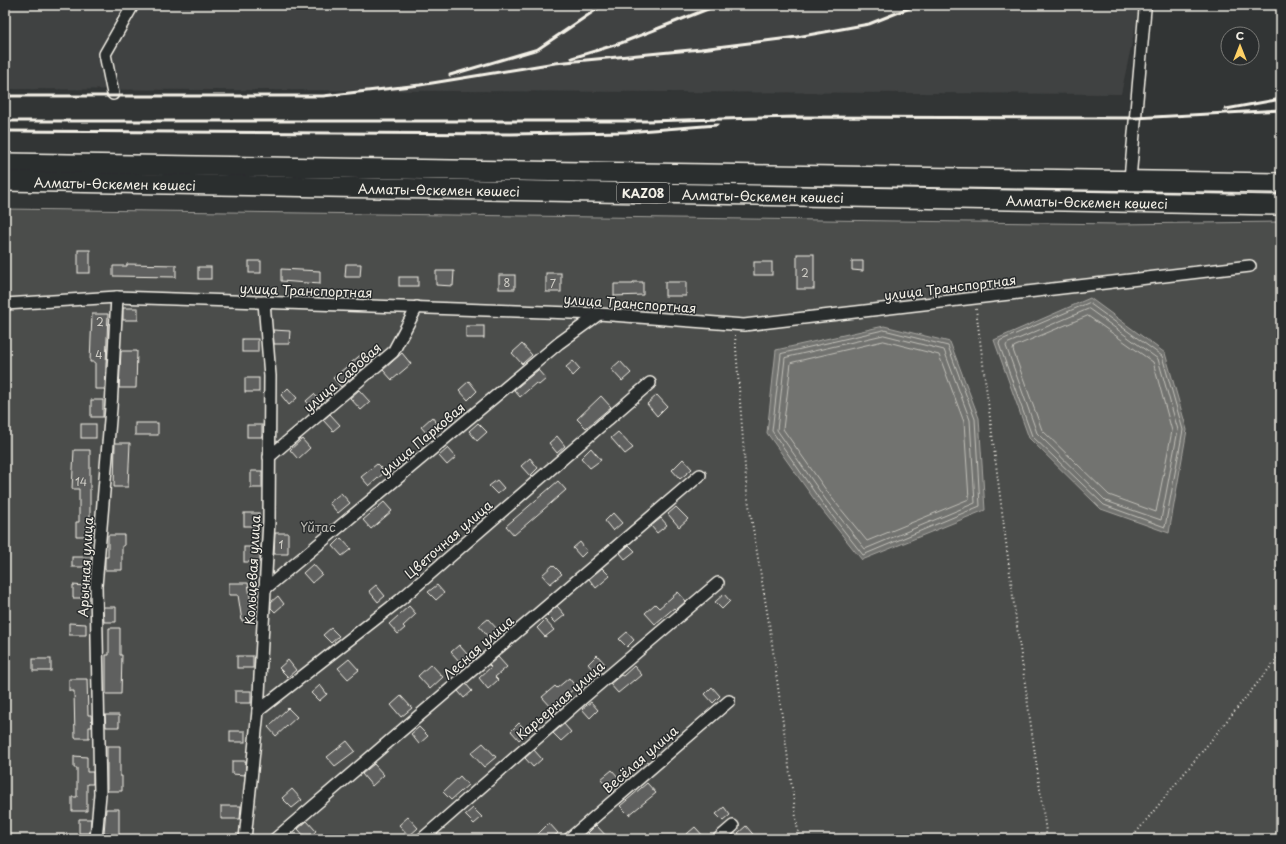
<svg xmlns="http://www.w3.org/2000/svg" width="1286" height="844" viewBox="0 0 1286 844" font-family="'Playpen Sans',sans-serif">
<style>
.built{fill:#404242}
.green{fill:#4b4d4c;stroke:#a09f9a}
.water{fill:#727370;stroke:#a6a5a0}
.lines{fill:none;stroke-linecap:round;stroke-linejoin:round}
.shore{stroke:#c0bfb8;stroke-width:1}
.building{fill:#5f605f;stroke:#f4f1e8}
.street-casing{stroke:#f4f1e8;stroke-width:14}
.highway-casing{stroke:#f4f1e8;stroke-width:22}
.path{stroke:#f4f1e8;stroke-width:2;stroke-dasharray:1 3;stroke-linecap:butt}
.street{stroke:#2a2d2e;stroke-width:11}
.highway{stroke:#2a2d2e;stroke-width:19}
.rail{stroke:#f4f1e8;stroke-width:3}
.labels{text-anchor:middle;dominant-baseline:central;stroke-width:3;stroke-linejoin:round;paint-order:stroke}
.number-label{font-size:11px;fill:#cfcdc6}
.shield{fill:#2a2d2e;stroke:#b7b6b0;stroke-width:1}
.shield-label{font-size:12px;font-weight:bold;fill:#f4f1e8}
.street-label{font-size:13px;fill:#f4f1e8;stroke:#2a2d2e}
.park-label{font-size:13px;fill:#b9b8b1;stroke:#2a2d2e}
</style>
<rect width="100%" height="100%" fill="#323535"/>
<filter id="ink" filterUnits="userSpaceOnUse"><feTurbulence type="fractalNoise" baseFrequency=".025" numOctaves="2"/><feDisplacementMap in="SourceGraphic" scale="8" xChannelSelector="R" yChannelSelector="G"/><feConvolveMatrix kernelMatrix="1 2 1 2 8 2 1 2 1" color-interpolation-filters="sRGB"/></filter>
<g filter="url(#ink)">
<polygon class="built" points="5,5 1140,5 1121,94 5,89"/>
<polygon class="green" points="5,209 1119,224 1281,222 1281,839 5,839"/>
<g class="water">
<polygon points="1090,298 1165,353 1187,430 1169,533 1101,509 1029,438 994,340"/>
<polygon points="884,326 950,342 979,418 985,510 862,560 819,506 767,433 776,350"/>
</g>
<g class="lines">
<g class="shore">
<polygon points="1089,303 1162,356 1183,430 1165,527 1104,505 1032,436 999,344 1000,341"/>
<polygon points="1089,309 1158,359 1178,430 1161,520 1106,501 1037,433 1006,346 1007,344"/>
<polygon points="1088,316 1153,362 1172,431 1156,512 1109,495 1042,430 1013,350 1014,347"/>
<polygon points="884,330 948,346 975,419 980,506 863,555 822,503 772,431 781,354"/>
<polygon points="884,335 944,350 970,420 975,503 865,549 826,500 777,430 785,358"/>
<polygon points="884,341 939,355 964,422 969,499 867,541 831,497 783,429 791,363"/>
</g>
</g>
<g class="building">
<rect x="78" y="250" width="12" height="23"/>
<rect x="797" y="254" width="17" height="35"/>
<rect x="249" y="261" width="12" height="12"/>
<polygon points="852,261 863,261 863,271 852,270"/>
<rect x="754" y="262" width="18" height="13"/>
<polygon points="127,264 176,265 176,277 113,276 113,266 127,266"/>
<polygon points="346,264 361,264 360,277 345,277"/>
<rect x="198" y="267" width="13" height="12"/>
<polygon points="281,269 320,271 320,284 281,281"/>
<polygon points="436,271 454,271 453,286 436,285"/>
<rect x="546" y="273" width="15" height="19"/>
<rect x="499" y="275" width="16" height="14"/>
<rect x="399" y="277" width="19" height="9"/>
<polygon points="633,282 643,282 643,295 614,296 614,284 633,284"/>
<rect x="665" y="282" width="21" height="14"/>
<rect x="123" y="308" width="15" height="12"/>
<polygon points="92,314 108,314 105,389 95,389 95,362 90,362"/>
<rect x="466" y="326" width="18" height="12"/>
<polygon points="273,330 290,331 289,344 274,344"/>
<rect x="242" y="339" width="16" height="13"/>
<polygon points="522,344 532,355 522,364 512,353"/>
<polygon points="121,351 137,351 136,388 119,388"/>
<polygon points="364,352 372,361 341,387 333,378"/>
<polygon points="402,353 411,364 392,380 383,370"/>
<polygon points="573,361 580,369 573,376 566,367"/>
<polygon points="620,361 631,373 622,381 611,369"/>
<polygon points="538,370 546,379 539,385 536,383 520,397 514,390"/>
<rect x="245" y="378" width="14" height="14"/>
<polygon points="469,381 477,391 468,400 459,390"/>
<polygon points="288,388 297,398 289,405 281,395"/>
<polygon points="359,390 370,402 361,410 350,398"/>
<polygon points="314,394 322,403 314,410 306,401"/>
<polygon points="657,395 667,406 657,416 647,404"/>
<polygon points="601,396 611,407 586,428 577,419"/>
<rect x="91" y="400" width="12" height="17"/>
<polygon points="330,414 340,425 333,431 323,420"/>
<polygon points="432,417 439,426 428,435 421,427"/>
<rect x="135" y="423" width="23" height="12"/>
<polygon points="478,423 487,432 477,441 469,431"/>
<rect x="81" y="424" width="15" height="14"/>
<rect x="247" y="425" width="15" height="12"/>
<polygon points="618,432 633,448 625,454 611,438"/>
<polygon points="557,436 565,446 557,453 549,443"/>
<polygon points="302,439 310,448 298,459 290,450"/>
<polygon points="115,443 130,443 128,487 114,487"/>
<polygon points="448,448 456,457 447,465 439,456"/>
<polygon points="591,448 601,460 590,468 581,458"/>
<polygon points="74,450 90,450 90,536 76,536 76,522 79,522 79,489 72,489"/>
<polygon points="530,458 538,468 530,476 521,466"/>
<polygon points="683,459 692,469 680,479 672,470"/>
<polygon points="377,464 385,472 369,486 361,477"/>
<rect x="251" y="471" width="11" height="17"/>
<polygon points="497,480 504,488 497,494 489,486"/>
<polygon points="558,481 566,490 514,535 506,526"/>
<polygon points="341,493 350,503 338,513 329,503"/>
<polygon points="384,502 392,511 371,529 363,520"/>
<polygon points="676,507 688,519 679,527 668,514"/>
<rect x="244" y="513" width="15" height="13"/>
<polygon points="613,513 622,523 613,531 605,521"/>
<polygon points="661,518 667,525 657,533 651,526"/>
<polygon points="275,533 288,533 288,554 274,554"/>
<polygon points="108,535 124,535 124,546 122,546 122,570 105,570 105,557 108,557"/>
<polygon points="341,538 351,549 342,556 333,546"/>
<polygon points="580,542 587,551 581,557 573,548"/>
<polygon points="629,545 635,551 625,559 620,553"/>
<rect x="244" y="547" width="16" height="15"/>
<rect x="72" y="557" width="19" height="10"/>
<polygon points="313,564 322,574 312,583 303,573"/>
<polygon points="553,565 562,574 550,584 542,575"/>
<polygon points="602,568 610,576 596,588 589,579"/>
<polygon points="229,583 248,583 253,619 242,621 238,595 229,595"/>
<polygon points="73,585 86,586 86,598 73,598"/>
<polygon points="376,585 385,596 378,602 369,591"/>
<polygon points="437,585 444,593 436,600 428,592"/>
<polygon points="678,592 686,601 676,610 674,608 655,624 645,613 655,604 659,608"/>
<polygon points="724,594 730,601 722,609 715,602"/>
<polygon points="278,596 284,604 275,612 271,608 271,602"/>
<polygon points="409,606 416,614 403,626 405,628 398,634 389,624"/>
<polygon points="557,606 565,615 555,623 547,615"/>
<polygon points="103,607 116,607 116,622 104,622"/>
<polygon points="488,619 498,630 489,638 479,626"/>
<polygon points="545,620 554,630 545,637 537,628"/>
<polygon points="69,623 86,624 86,635 69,635"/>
<polygon points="109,628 120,628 120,655 122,655 121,694 106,694 106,655 109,655"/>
<polygon points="331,628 339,636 331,643 323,635"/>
<polygon points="627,632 634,640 627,647 619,639"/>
<polygon points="459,645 468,655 460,662 451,652"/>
<polygon points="597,655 605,664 596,673 588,664"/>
<rect x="237" y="656" width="16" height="12"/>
<polygon points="498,657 507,667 495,677 498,680 488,689 479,678 491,667 489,665"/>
<rect x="33" y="659" width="18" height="12"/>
<polygon points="349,659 359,670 348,679 338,668"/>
<polygon points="288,660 296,670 288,677 279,668"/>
<polygon points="431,664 443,677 430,689 418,676"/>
<polygon points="634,666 642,675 635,681 634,680 618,693 610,684 621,675 623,676"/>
<polygon points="569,678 576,687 552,708 542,697 555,686 557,688"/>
<polygon points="69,679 87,679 88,715 91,715 92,727 89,727 89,738 75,738 74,691 69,691"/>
<polygon points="466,684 472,691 464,698 458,691"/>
<polygon points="320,685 327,694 319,701 311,693"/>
<polygon points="712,687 720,696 713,703 705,694"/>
<rect x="235" y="691" width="16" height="12"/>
<polygon points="401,696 412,708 401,717 391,705"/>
<polygon points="591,702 598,710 590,718 582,709"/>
<polygon points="288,708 297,717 276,736 268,727"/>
<polygon points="105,715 119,715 119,727 106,727"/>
<polygon points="519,723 528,732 519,740 511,731"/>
<polygon points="564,724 571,732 561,741 553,733"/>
<polygon points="419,727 428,736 419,744 411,734"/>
<rect x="230" y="731" width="15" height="11"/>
<polygon points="347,741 355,751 335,766 327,757"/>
<polygon points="483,743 496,757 484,767 471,753"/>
<polygon points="107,746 120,746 120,776 122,776 122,791 107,791"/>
<polygon points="534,750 542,759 533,767 525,758"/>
<polygon points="74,756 87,757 87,772 93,772 93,784 87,784 87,811 72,811 72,797 77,797 77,768 74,768"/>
<polygon points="232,761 246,761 245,775 232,774"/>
<polygon points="374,764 384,775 372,786 362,774"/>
<polygon points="612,770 619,778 608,787 601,779"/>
<polygon points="460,776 468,785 451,800 443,792"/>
<polygon points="647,783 656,793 629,815 620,806"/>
<polygon points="292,789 302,800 292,808 282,798"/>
<polygon points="221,806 241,806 240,819 221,819"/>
<polygon points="724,807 730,815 723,821 716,814"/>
<polygon points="473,808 482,817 474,824 465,815"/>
<polygon points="106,809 119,809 119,839 109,839 109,833 104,833"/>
<polygon points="408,817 418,828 409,836 399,825"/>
<polygon points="79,819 91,819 90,833 79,833"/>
<polygon points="307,821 316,831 307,839 298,829"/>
<polygon points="549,823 558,833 551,839 533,839"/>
<polygon points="596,825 609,839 594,839 588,833"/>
<polygon points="746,826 757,839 743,839 738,833"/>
<polygon points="695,827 706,839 681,839"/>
</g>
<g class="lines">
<g class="street-casing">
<g id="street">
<polyline points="113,94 105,54 133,5"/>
<polyline points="1130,179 1145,9 1143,5"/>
<polyline points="5,304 117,297 599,314 744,325 1250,266"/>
<polyline points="269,457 393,352 417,307"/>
<polyline points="265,589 559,343 599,314"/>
<polyline points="258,711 400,600 650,383"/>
<polyline points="96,839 100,794 96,586 111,408 117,297"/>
<polyline points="245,839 258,711 269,521 270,376 264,302"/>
<polyline points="275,839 700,475"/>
<polyline points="422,839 584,697 718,583"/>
<polyline points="569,839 729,701"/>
<polyline points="718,839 733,826"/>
</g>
</g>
<g class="highway-casing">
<g id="highway">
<polyline points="5,163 1281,183"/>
<path id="s1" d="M5,181l1276,24"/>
</g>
</g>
<g class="path">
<polyline points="976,309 1016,620 1047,839"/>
<polyline points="735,335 747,493 770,629 799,839"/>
<polyline points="1131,839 1281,654"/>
</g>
<use href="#street" class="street"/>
<use href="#highway" class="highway"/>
<g class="rail">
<polyline points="572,58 621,43 718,5"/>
<polyline points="450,75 538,49 603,5"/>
<polyline points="5,96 323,96 420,85 555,63 701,49 797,37 869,24 917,5"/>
<polyline points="1226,109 1281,99"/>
<polyline points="5,121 646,121 796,117 1135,118 1281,110"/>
<polyline points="5,131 511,134 626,132 717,125"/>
</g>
</g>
</g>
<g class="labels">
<g class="number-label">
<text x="805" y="272">2</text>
<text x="507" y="282">8</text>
<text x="553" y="283">7</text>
<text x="100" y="321">2</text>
<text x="99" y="354">4</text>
<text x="81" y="481">14</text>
<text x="281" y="544">1</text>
</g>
<rect class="shield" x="617" y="183" width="52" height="20" rx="3"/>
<g class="shield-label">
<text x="643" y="193">KAZ08</text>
</g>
<g class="street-label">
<text stroke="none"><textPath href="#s1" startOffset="110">Алматы-Өскемен көшесі</textPath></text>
<text stroke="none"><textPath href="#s1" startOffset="434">Алматы-Өскемен көшесі</textPath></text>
<text stroke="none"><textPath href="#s1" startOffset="758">Алматы-Өскемен көшесі</textPath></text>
<text stroke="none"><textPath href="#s1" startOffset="1082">Алматы-Өскемен көшесі</textPath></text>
<text transform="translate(950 287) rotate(-7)">улица Транспортная</text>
<text transform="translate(306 290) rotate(2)">улица Транспортная</text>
<text transform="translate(630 303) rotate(4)">улица Транспортная</text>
<text transform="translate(342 377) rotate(-41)">улица Садовая</text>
<text transform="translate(422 439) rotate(-40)">улица Парковая</text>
<text transform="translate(448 539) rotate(-41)">Цветочная улица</text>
<text transform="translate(85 567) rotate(-87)">Арычная улица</text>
<text transform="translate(252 570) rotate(-87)">Кольцевая улица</text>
<text transform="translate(478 647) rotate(-41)">Лесная улица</text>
<text transform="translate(560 700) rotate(-41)">Карьерная улица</text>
<text transform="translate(640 759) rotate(-41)">Весёлая улица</text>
</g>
<g class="park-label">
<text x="318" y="526">Үйтас</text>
</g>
</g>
<rect width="1286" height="844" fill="none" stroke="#2a2d2e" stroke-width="20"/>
<rect x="10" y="10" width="1266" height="824" fill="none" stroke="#f4f1e8" stroke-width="1.5" filter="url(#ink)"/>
<g transform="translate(1240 46)"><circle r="19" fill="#2a2d2e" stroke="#7b7b78"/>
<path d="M0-3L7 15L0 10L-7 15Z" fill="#ffd166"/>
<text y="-6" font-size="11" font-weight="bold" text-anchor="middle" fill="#f4f1e8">С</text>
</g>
</svg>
